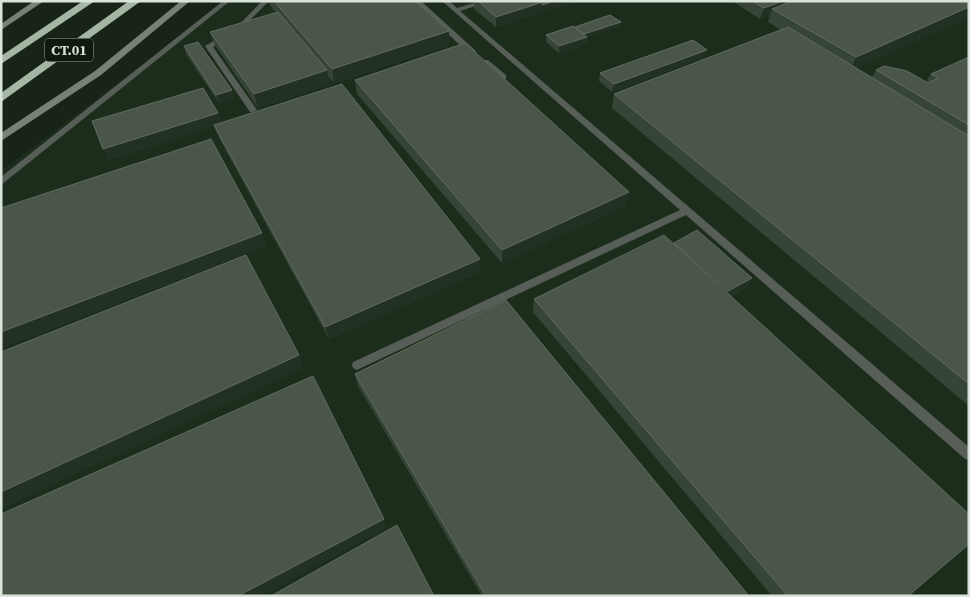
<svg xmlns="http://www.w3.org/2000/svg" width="970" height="597" viewBox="0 0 970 597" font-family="'Source Serif 4',serif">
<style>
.built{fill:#1c2e1b}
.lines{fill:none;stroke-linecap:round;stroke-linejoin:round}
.lane{fill:#575e57;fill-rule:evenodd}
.secondary{fill:#778276;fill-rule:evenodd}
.highway{fill:#a5b6a4;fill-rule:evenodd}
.wall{fill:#374536}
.shaded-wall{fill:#233122}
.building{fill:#495648;stroke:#606c5f}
.labels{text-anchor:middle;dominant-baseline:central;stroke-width:4;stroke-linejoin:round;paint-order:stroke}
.shield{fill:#0e1a0d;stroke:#9ea79c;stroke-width:1}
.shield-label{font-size:14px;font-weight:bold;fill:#dbe4da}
</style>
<rect width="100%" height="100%" fill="#172416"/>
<polygon class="built" points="226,1 969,1 969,596 1,596 1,171"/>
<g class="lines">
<g class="lane">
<polygon points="223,1 230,1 1,185 1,177"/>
<polygon points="262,1 269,1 239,31 213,47 257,110 253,112 250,112 205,46 235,29"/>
<polygon points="414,1 421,1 476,51 476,55 470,55"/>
<polygon points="442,1 449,1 457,8 481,1 492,1 460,11 969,447 969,460 965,459 686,215 361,368 357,370 353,368 352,365 353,362 680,210"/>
<polygon points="482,60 488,60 506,75 506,79 500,79 482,64"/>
</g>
<g class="secondary">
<polygon points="34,1 44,1 1,30 1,24"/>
<polygon points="181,1 190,1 101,75 1,141 1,133 95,71"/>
</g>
<g class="highway">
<polygon points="83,1 95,1 1,64 1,56"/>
<polygon points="129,1 141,1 1,102 1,93"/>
</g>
</g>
<g class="wall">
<polygon points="267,1 415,1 449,31 449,45 334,83 328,76 330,84 258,108 215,45 210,32 276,13"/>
<polygon points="474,1 576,1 496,27 474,9"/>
<polygon points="732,1 969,1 969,17 856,68 872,77 876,70 926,82 931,74 969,57 969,406 612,108 614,94 781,30 768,22 770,15 760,19"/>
<polygon points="620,26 587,37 586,44 559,53 546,42 546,35 575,27"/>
<polygon points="184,46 234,98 219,103 186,54"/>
<polygon points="705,57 612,92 599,81 600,73"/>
<polygon points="355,80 626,205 502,263 357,94"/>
<polygon points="221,123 480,272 329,339 219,138 214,126 109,160 103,149"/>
<polygon points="674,243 749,285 730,296 908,596 772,596 533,312 534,299 674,244"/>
<polygon points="355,374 749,596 482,596 358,386"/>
</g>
<g class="shaded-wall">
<polygon points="554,1 576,1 496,27 496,17 543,2"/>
<polygon points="783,1 808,1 772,9 770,15 760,19 764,8"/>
<polygon points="969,7 969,17 850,71 856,57"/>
<polygon points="621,22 620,26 587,37 586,44 559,53 559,46 584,34"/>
<polygon points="449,31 449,45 334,83 332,69"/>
<polygon points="707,50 705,57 612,92 614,84"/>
<polygon points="327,70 330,84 258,108 254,94"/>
<polygon points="232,90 234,98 219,103 216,95"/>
<polygon points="218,113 222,124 109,160 103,149"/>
<polygon points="629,192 626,205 502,263 502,250"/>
<polygon points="262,233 267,246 1,349 1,332"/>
<polygon points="480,259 480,272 329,339 325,327"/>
<polygon points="752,278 749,285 725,298 728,291"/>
<polygon points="299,355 304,368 1,509 1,492"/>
<polygon points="384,519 387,528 261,596 238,596"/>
</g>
<g class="building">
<polygon points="274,1 415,1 449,31 332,69"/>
<polygon points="478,1 542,1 543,2 496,17"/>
<polygon points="542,1 554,1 542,5 543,2"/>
<polygon points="752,1 783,1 764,8"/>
<polygon points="792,1 969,1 969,7 856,57 772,9"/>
<polygon points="278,12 327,70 254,94 210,32"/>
<polygon points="610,15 621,22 584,34 575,27"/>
<polygon points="573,26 587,37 559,46 546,35"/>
<polygon points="788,27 969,136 969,384 614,94"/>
<polygon points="693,40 707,50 614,84 600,73"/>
<polygon points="198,42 232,90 216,95 184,46"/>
<polygon points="465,43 629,192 502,250 355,80"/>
<polygon points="969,57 969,125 876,70 884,66 907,71 928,83 938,78 931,74"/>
<polygon points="342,84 480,259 325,327 214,125"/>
<polygon points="203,88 218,113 103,149 92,121"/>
<polygon points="211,139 262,233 1,332 1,208"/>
<polygon points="697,230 752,278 728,291 674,243"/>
<polygon points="664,235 969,514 969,544 908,596 788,596 534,299"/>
<polygon points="246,255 299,355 1,492 1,352"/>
<polygon points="506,300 749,596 486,596 355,374"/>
<polygon points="313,376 384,519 238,596 1,596 1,514"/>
<polygon points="397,525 434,596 271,596"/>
</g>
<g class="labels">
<rect class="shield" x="45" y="38.5" width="48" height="23" rx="4"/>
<g class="shield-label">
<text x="69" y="50">CT.01</text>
</g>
</g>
<rect width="970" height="597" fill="none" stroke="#dbe4da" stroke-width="5"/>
</svg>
